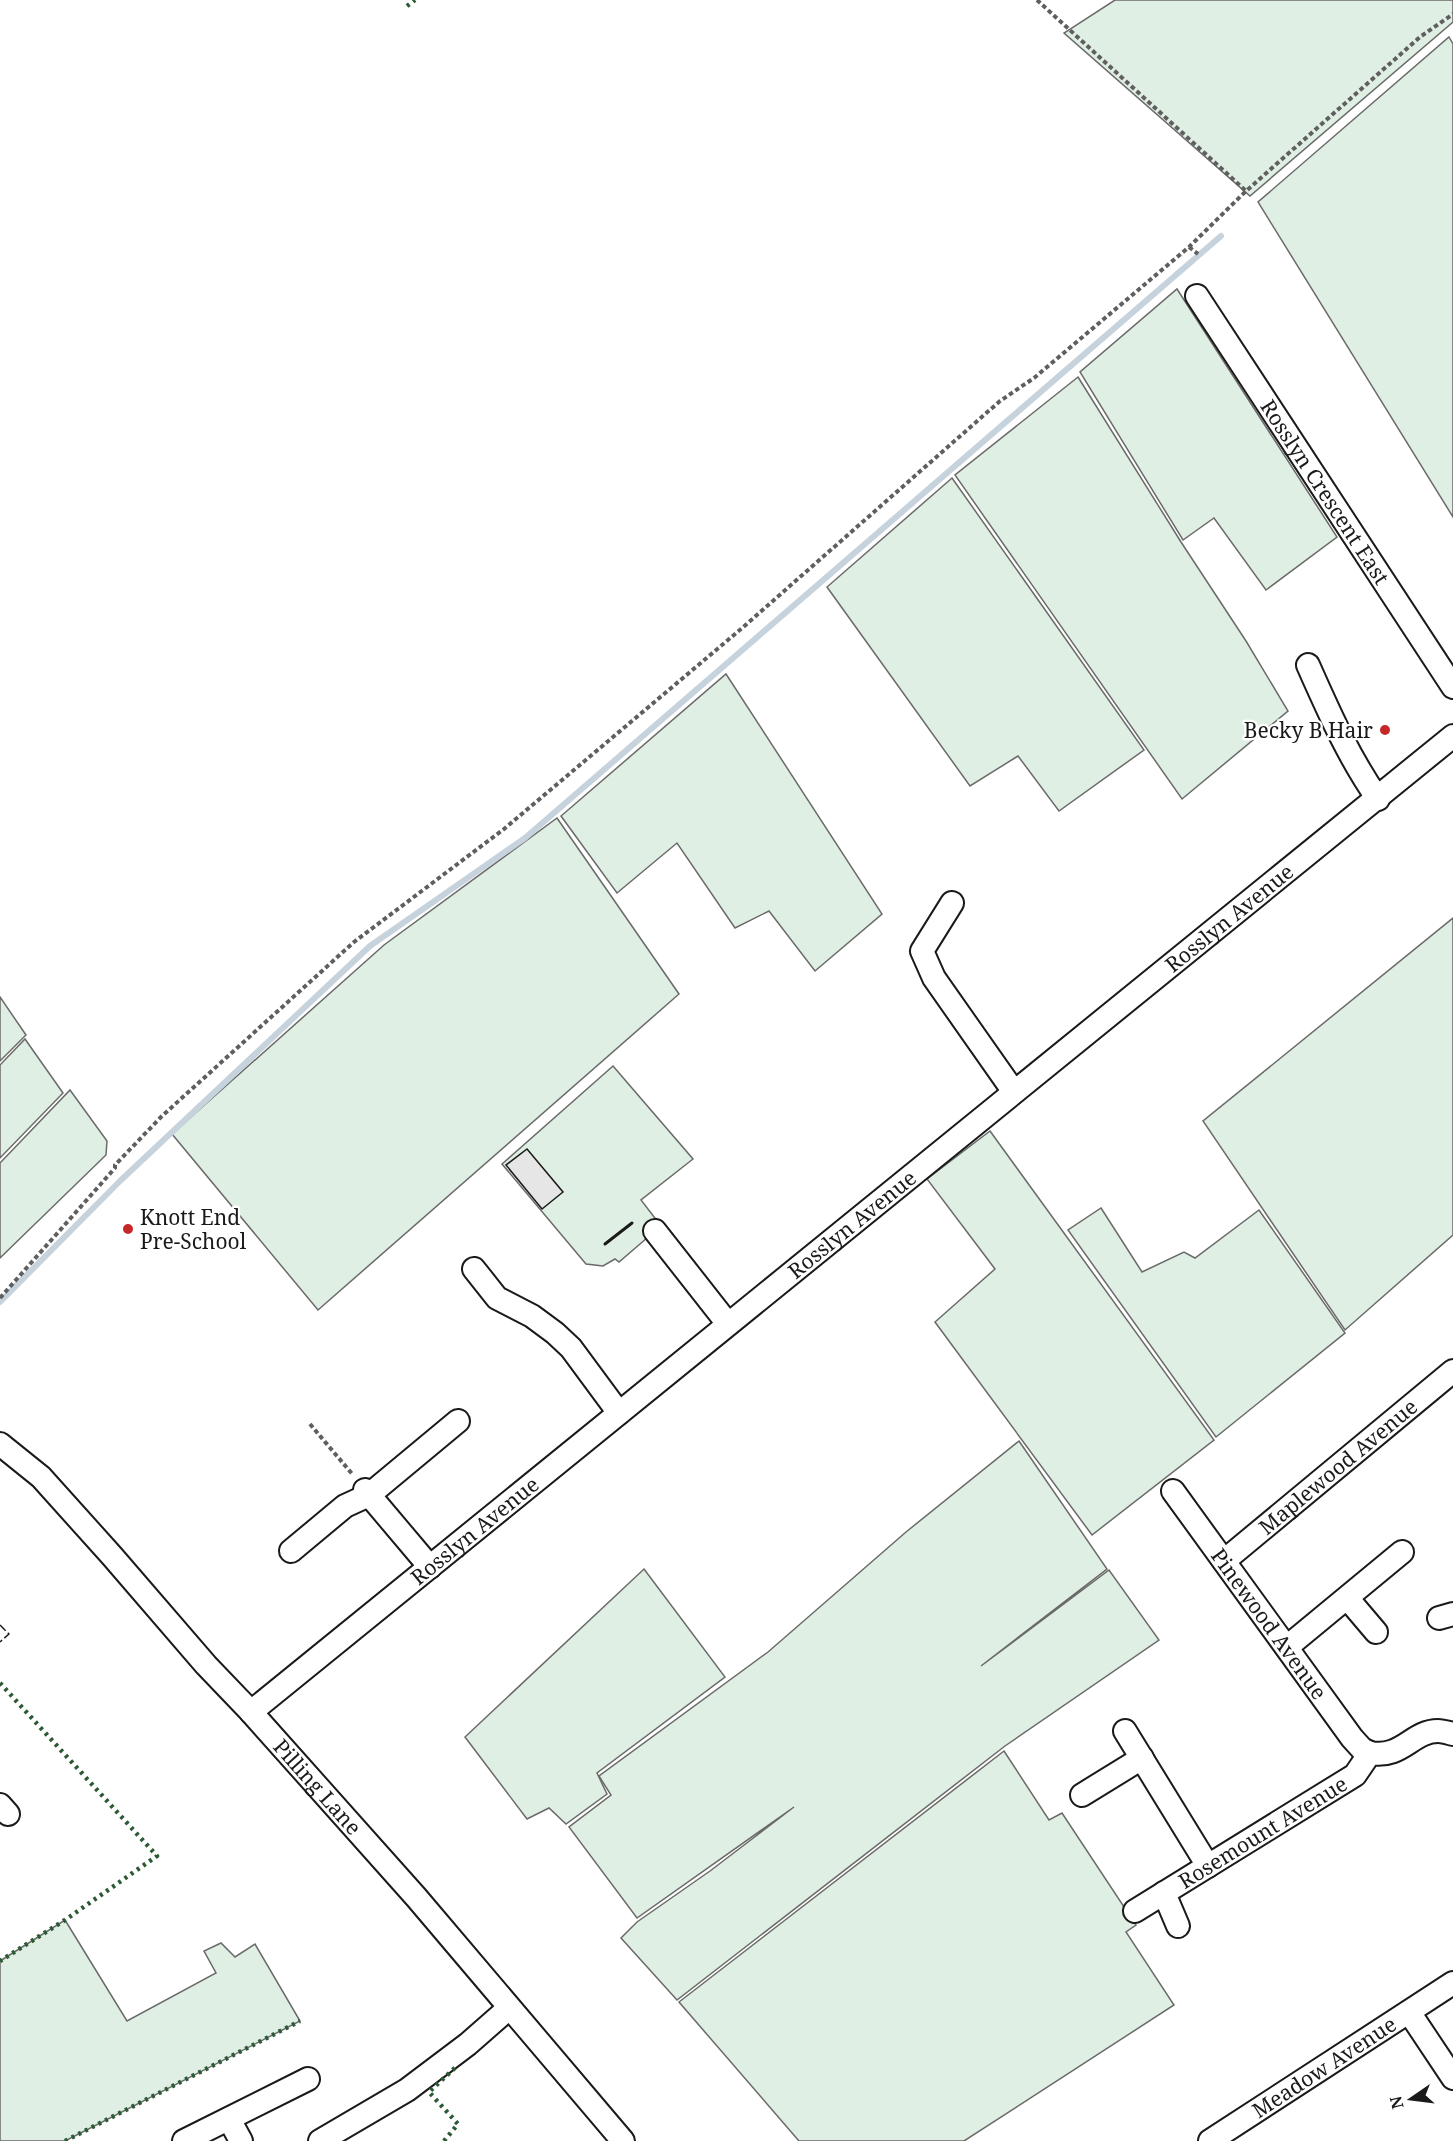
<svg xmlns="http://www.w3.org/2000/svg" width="1453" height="2141" viewBox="0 0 1453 2141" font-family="'Noto Serif',serif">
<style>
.green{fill:#e0efe3;stroke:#6a6a6a;stroke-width:1.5}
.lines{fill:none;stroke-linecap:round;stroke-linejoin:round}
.stream{stroke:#c6d2dc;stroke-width:6}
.building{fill:#e6e6e6;stroke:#1a1a1a;stroke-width:1.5}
.minor-casing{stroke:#1a1a1a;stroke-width:26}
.path{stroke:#5f5f5f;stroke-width:4;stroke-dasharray:4.5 3;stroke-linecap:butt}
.minor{stroke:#fff;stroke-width:22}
.hedge{stroke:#2b5a34;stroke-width:4.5;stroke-dasharray:3 4.5;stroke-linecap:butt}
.fence{stroke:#1a1a1a;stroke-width:1.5;stroke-dasharray:8 3;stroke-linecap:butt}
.wall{stroke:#1a1a1a;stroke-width:3}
.poi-dot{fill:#c62828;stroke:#fff;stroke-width:2}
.labels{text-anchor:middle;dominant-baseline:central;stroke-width:4.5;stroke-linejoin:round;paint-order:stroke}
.street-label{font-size:21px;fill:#1a1a1a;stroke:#fff}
.poi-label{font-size:21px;fill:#1a1a1a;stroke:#fff;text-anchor:end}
</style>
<rect width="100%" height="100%" fill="#fff"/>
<g class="green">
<polygon points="1115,0 1453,0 1453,22 1250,196 1064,33"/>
<polygon points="1449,37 1453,44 1453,517 1258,202"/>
<polygon points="1177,289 1337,537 1266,590 1214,518 1183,540 1080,372"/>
<polygon points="1078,377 1181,542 1246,641 1288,711 1182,799 955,475"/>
<polygon points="952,478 1144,750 1059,811 1018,756 970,786 827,587"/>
<polygon points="726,674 882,914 815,971 769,911 735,928 677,843 617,893 561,816"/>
<polygon points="557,818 679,994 318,1310 172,1134 384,945"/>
<polygon points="1453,918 1453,1235 1345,1330 1203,1121"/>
<polygon points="0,997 26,1035 0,1061"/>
<polygon points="25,1039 63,1093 0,1158 0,1065"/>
<polygon points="613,1066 693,1159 641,1200 661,1226 619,1262 615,1259 603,1266 586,1264 502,1164"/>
<polygon points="70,1090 107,1141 106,1155 0,1258 0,1163"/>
<polygon points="990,1131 1214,1440 1092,1535 935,1322 995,1269 927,1179"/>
<polygon points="1101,1208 1142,1272 1184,1252 1195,1258 1259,1210 1345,1333 1216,1437 1068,1230"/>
<polygon points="1019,1441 1107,1569 981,1666 1109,1570 1159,1640 1005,1746 677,2000 621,1938 637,1922 710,1871 794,1807 637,1918 569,1827 611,1795 599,1776 768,1652 906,1532"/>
<polygon points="644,1569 725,1677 597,1773 607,1794 566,1824 549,1808 527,1819 465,1737"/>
<polygon points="1004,1751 1049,1820 1062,1813 1136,1925 1126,1932 1174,2005 964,2141 799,2141 679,2002"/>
<polygon points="65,1920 127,2021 216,1973 204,1951 221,1943 235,1957 255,1944 300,2021 65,2141 0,2141 0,1961"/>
</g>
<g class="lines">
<polyline class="stream" points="0,1302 120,1181 370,946 525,838 1221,236"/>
</g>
<polygon class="building" points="527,1149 563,1192 542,1209 506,1165"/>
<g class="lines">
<g class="minor-casing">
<g id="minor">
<path id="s1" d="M1197,296l256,391"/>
<path d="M1308,665c21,47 40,91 70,134"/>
<polyline points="952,903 922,951 934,978 1014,1092"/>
<polyline points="655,1231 728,1324"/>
<polyline points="474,1269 497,1298 532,1316 555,1333 571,1348 619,1413"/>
<path id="s2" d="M0,1444l41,33 71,79 94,109 45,47 165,185 207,244"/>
<polyline points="365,1490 430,1567"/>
<path id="s3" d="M1173,1491l179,247 10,11 8,4"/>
<polyline points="291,1551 345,1506 369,1495 458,1421"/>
<path id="s4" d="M1224,1561l229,-190"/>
<polyline points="1348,1599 1376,1632"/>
<polyline points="1439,1618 1453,1614"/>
<polyline points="1287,1647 1402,1552"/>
<path id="s5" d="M251,1712l1202,-976"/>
<polyline points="1125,1731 1208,1866"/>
<polyline points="1082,1795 1142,1758"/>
<polyline points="0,1805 8,1814"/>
<polyline points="1164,1893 1178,1926"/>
<path id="s6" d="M1135,1911l220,-136 15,-22c32,6 42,-22 68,-22 5,0 11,2 15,3"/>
<polyline points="1409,2012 1453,2078"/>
<polyline points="229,2119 241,2141"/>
<polyline points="184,2141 308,2079"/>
<polyline points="320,2141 407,2090 468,2044 509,2008"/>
<path id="s7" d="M1210,2141l243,-158"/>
</g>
</g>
<g class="path">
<polyline points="1037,0 1246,191"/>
<polyline points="1189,247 1198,254"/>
<polyline points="0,1298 115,1168 115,1165 162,1116 354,942 504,829 741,629 1000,401 1034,378 1189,247 1246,191 1420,37 1453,14"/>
<polyline points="310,1424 353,1475"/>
</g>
<use href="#minor" class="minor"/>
<g class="hedge">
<polyline points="407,6 415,0"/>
<polyline points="0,1683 157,1856 65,1920 0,1961"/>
<polyline points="65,2141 300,2021"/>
<polyline points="444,2141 458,2124 429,2092 458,2065"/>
</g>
<polyline class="fence" points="0,1625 9,1634 0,1642"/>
<polyline class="wall" points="605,1244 632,1223"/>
</g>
<g class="poi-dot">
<circle cx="1385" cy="730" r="6"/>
<circle cx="128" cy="1229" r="6"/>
</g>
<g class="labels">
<g class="street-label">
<text stroke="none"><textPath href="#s1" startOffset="234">Rosslyn Crescent East</textPath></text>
<text stroke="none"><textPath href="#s5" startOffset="1260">Rosslyn Avenue</textPath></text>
<text stroke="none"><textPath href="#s5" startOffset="774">Rosslyn Avenue</textPath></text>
<text stroke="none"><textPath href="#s4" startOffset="148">Maplewood Avenue</textPath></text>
<text stroke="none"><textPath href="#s5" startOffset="288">Rosslyn Avenue</textPath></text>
<text stroke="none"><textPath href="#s3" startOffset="164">Pinewood Avenue</textPath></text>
<text stroke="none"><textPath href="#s2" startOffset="468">Pilling Lane</textPath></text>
<text stroke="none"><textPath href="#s6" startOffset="150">Rosemount Avenue</textPath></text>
<text stroke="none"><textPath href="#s7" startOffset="136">Meadow Avenue</textPath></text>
</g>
<g class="poi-label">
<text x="1373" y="730">Becky B Hair</text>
<text x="140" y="1217" text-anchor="start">Knott End<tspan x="140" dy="24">Pre-School</tspan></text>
</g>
</g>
<g transform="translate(1411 2099) rotate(256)" stroke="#ffffff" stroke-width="4.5" paint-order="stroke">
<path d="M0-4.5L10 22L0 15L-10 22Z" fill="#1a1a1a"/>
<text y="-9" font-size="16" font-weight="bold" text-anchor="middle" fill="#1a1a1a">N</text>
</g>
</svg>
